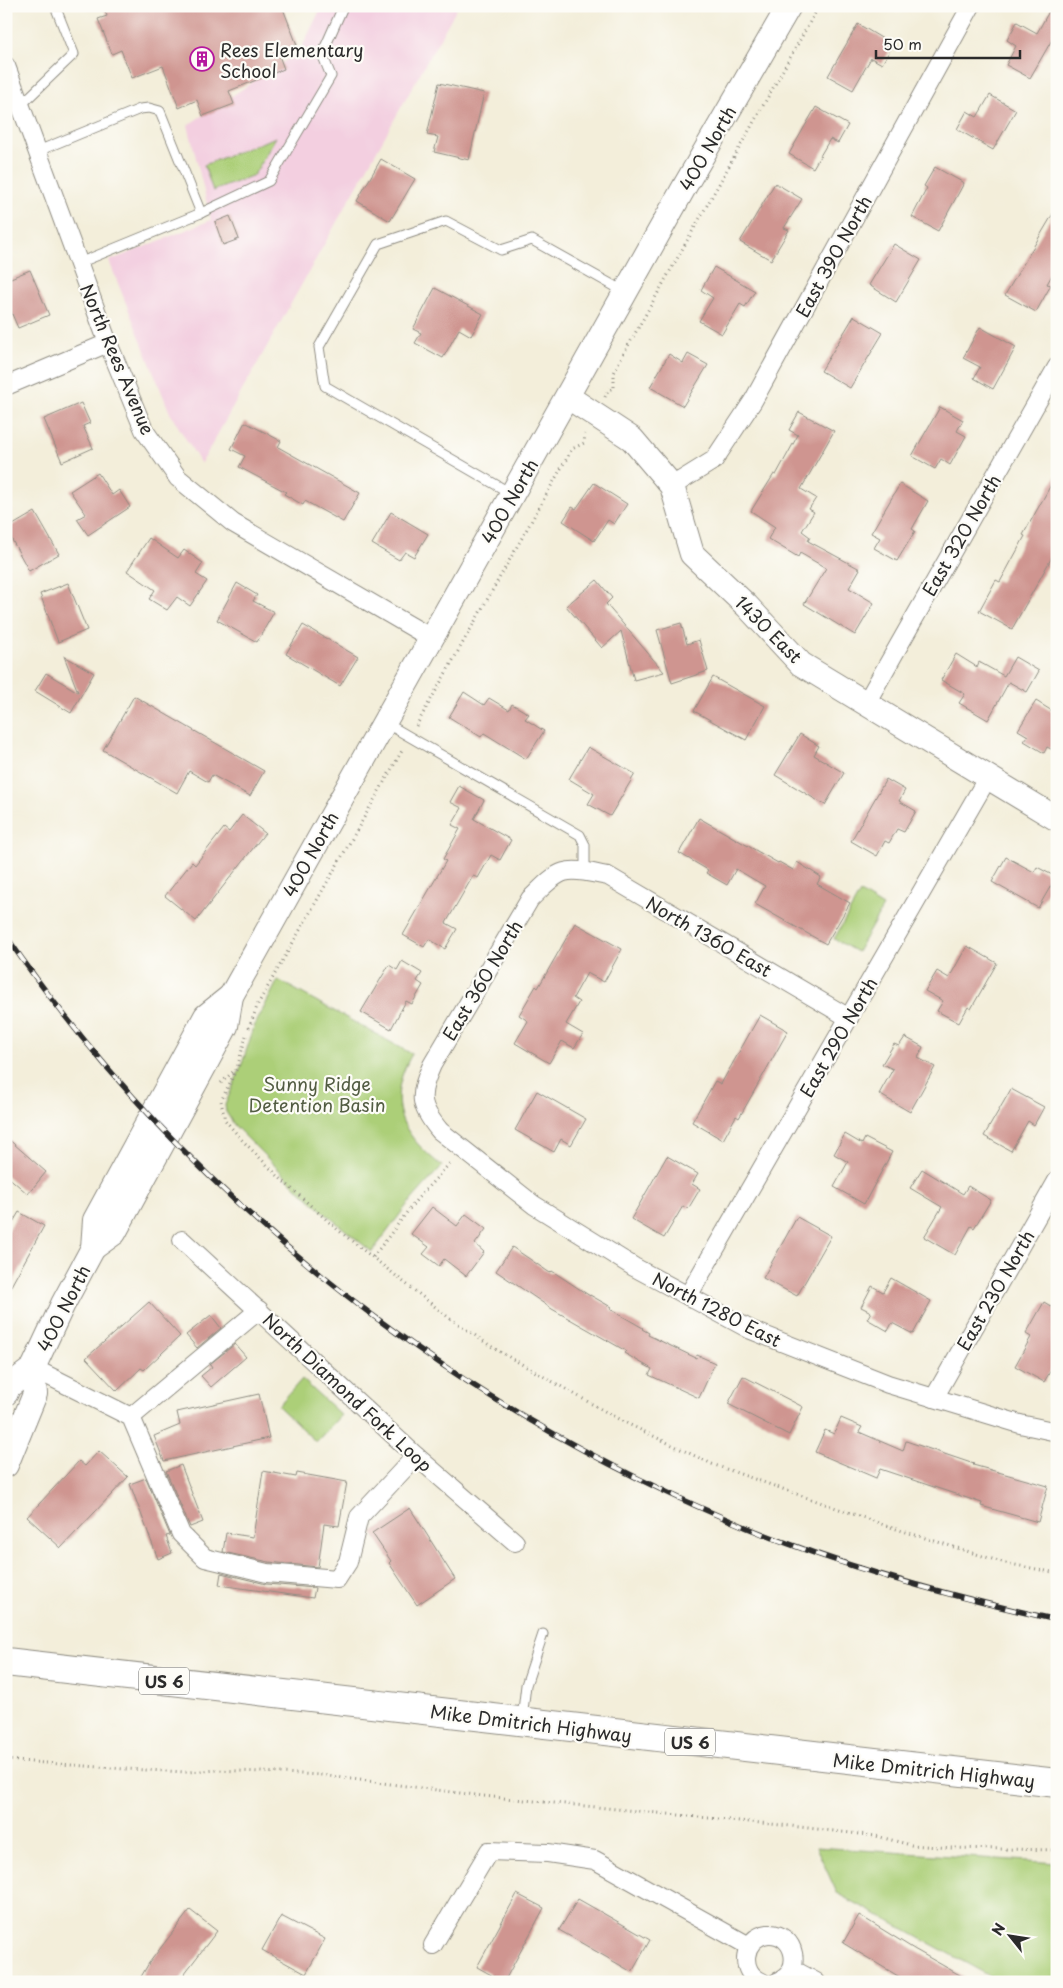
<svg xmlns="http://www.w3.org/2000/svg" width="1063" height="1988" viewBox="0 0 1063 1988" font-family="'Playpen Sans',sans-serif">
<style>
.built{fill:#f3cfe0}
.green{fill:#accf78;stroke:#6c7d52}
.building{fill:#cf9590}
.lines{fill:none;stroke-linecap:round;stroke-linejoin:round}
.lane-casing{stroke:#8f8c82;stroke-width:11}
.street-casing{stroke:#8f8c82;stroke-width:20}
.secondary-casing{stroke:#8f8c82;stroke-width:26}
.highway-casing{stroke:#8f8c82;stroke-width:30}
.path{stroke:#8f8c82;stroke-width:3;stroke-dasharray:1 4;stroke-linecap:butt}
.lane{stroke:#fff;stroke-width:9}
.street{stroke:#fff;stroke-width:18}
.secondary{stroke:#fff;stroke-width:24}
.highway{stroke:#fff;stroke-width:28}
.rail-casing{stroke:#2b2b2b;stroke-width:5.5}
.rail{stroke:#fdfcf7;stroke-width:4;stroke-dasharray:11;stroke-linecap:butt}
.labels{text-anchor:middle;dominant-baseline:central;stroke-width:4.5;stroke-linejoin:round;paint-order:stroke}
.shield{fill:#fdfcf7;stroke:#6a6a68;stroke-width:1}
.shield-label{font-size:16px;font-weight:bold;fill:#2b2b2b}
.poi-label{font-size:18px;fill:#2b2b2b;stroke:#fdfcf7;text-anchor:start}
.street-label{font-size:18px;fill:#2b2b2b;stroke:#fdfcf7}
.park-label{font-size:18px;fill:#525c42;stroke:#fdfcf7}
</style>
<rect width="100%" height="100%" fill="#fdfcf7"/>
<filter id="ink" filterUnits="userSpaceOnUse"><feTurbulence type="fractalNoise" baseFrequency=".02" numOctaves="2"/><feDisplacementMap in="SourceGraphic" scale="10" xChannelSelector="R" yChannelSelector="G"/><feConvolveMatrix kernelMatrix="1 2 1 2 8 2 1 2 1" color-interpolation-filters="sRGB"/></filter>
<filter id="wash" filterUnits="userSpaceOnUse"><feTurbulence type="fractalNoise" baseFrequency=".0096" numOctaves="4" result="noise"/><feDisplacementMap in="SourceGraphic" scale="20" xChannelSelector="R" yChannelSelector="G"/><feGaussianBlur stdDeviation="1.12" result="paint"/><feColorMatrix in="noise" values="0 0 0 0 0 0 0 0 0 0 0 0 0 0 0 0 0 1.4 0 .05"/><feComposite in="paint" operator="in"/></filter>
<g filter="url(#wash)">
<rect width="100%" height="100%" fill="#f3eeda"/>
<polygon class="built" points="322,6 458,6 201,464 170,413 109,261 211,220 188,125 300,51"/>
<g class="green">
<polygon points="276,137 254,175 213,191 204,165"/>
<polygon points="860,893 883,907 857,952 834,939"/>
<path d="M278,980l134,74c-28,49 -11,80 30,112l-35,39 -35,47 -45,-37 -35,-32 -57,-57 -9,-14 -1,-7 16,-38 13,-40z"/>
<polygon points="302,1379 341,1415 316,1442 278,1406"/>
<polygon points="816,1847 1057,1863 1057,1982 1001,1982 837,1893"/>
</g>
<g id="blocks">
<g class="building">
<polygon points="103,6 282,6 297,45 278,53 284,69 229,91 234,104 203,116 197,100 179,108 163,66 132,78 121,50 112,54 98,19 107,16"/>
<polygon points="1052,6 1057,6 1057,31 1030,78 1006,65 1016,46 1007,40 1017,22 1037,33"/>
<polygon points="858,24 893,45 882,64 871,58 853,90 828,76"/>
<polygon points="439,83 484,93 469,160 434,152 438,137 427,135"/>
<polygon points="990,95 1016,110 993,150 957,129 967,111 977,117"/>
<polygon points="816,107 848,125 838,143 830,139 813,168 789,154"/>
<polygon points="381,159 415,179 390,221 357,201"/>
<polygon points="935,167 964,183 938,231 912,217 927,188 924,186"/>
<polygon points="775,183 802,199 784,228 789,230 771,260 740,242"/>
<polygon points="1057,207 1057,266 1047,284 1051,285 1036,312 1005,295"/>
<polygon points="230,216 239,239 223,245 215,222"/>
<polygon points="894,244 921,260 896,302 869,285"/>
<polygon points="714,267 755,291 745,307 740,304 722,334 699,321 713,298 701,290"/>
<polygon points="30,270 49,315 18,328 6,300 6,280"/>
<polygon points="435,288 483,314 471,336 459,329 443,358 415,343 421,333 413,329"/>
<polygon points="854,316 883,333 850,388 821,371"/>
<polygon points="980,327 1016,347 993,389 974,378 980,367 963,358"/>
<polygon points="669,354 683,363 688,354 708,365 683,406 650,387"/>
<polygon points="81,403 90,423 83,426 93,448 62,462 44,419"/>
<polygon points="940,407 963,420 957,431 966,436 950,465 941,459 935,469 912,456"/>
<polygon points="799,412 834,431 801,489 816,498 809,509 814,512 802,531 810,537 808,541 860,569 849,588 874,603 855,635 804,604 826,568 800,553 798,557 768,539 775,527 751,511 774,474 776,475 798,435 789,430"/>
<polygon points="245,422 281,441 278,447 360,493 343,522 305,501 303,505 284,494 286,492 239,467 245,456 231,449"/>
<polygon points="98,473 112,495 119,490 130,507 88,535 77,519 86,514 70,491"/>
<polygon points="1057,474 1057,548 1012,629 979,611 996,580 1000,582 1025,536 1023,535"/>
<polygon points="594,483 627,504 614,524 608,520 594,541 563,521 572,507 576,509"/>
<polygon points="900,484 928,501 912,529 915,531 897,561 874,548 880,538 871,533"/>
<polygon points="35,512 59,554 29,571 6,529"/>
<polygon points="391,512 428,534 414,557 405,552 399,560 372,544"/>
<polygon points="149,538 178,558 184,550 203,563 196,574 207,581 190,606 177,597 167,610 149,599 155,590 127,571"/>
<polygon points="597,580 612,598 606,604 664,672 634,680 621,631 602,648 566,606"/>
<polygon points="68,583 87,630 58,642 40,594"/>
<polygon points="237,583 257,595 253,601 274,612 257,642 217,620"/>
<polygon points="681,623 687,644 699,640 708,671 672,683 657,630"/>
<polygon points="303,625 358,657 340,686 286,654"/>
<polygon points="956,654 977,667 979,662 1004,676 1015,657 1039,671 1027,692 1009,682 988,720 959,703 965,694 941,680"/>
<polygon points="64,656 94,673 71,713 35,691 46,673 78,692"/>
<polygon points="713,677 765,706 746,740 694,711"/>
<polygon points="464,692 484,705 489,698 509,710 512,704 529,714 525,719 544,731 526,759 484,733 481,737 449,717"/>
<polygon points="134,696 264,771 250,796 212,775 208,782 189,771 177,793 103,750"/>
<polygon points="1036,701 1057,714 1057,752 1047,747 1044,753 1024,741 1028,736 1018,730"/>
<polygon points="800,734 819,746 814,755 844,773 825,805 775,775"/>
<polygon points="588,747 635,774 610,816 588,804 594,794 569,779"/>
<polygon points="886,779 905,790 899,801 916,811 904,832 897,829 889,843 885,841 877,856 851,841"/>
<polygon points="459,786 484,800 474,819 511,840 500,860 491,855 478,878 473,876 446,923 457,929 445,949 429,939 424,947 403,935 446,861 443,859 460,829 452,825 462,808 450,802"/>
<polygon points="242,815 265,833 196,921 165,896 192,862 195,865 224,828 229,832"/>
<polygon points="699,818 778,863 779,862 793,870 797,862 821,877 817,884 850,903 826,944 755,904 765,886 736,869 727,885 706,873 708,870 679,853"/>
<polygon points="1006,857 1034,872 1037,867 1056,877 1038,908 992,882"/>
<polygon points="575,923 622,949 604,982 587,973 573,998 579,1002 566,1024 583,1034 574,1048 562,1041 549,1063 515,1043 528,1021 519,1015 536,986 538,988"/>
<polygon points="967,946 997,963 971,1009 968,1007 959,1023 937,1011 943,1001 925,991 937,971 949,978"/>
<polygon points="402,961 422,973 417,981 423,985 412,1004 406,1001 391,1029 361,1012 389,965 397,970"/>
<polygon points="760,1015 788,1031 739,1118 736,1116 723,1140 692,1122 715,1081 721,1084"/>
<polygon points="905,1037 923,1047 918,1058 935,1067 910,1112 879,1094 893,1069 882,1064 894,1044 899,1046"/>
<polygon points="1011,1089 1044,1107 1034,1125 1028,1121 1011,1151 984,1136"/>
<polygon points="537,1091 586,1119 571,1145 561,1139 554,1152 515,1130"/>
<polygon points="845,1134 862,1144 865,1138 892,1152 864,1204 834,1187 848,1162 834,1154"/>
<polygon points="6,1137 46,1172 28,1194 6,1175"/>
<polygon points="667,1156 698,1174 692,1184 700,1189 688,1209 683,1206 664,1238 631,1219"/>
<polygon points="922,1169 963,1194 968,1186 991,1200 974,1228 971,1226 955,1255 924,1237 942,1207 910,1188"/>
<polygon points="432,1207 457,1226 466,1214 486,1229 475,1244 484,1252 466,1276 444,1259 439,1266 423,1254 429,1247 411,1234"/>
<polygon points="19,1212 44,1226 6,1295 6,1234"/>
<polygon points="797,1217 831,1236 797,1296 763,1278"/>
<polygon points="512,1247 550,1273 552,1271 590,1296 590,1295 611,1307 610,1309 643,1328 642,1329 649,1333 648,1335 696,1358 697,1355 715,1363 699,1398 649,1375 652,1369 624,1353 626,1351 552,1309 496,1271"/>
<polygon points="891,1278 931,1301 913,1334 892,1323 888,1331 867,1319 871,1312 861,1307 872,1286 883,1292"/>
<polygon points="149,1302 180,1336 144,1370 141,1368 117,1391 86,1358"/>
<polygon points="1044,1302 1057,1310 1057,1360 1044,1382 1015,1366 1031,1337 1026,1334"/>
<polygon points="211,1315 221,1328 197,1348 186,1335"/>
<polygon points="235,1344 246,1357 211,1387 201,1376 212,1367 210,1364"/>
<polygon points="743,1376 803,1407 789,1435 728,1404"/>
<polygon points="259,1394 269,1438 164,1461 154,1436 180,1425 177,1412"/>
<polygon points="841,1418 862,1427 859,1432 903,1451 906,1441 974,1464 973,1465 1048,1486 1038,1522 981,1506 982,1503 880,1469 876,1478 815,1452 825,1430 834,1434"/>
<polygon points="99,1451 128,1477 61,1548 27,1517 79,1461 85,1466"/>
<polygon points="181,1465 203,1522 190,1527 166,1471"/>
<polygon points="263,1471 296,1477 297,1473 347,1482 339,1526 324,1524 318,1567 269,1562 223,1552 226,1533 253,1537"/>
<polygon points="146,1478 170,1535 166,1536 172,1553 158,1559 130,1484"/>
<polygon points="410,1508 455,1579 417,1605 389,1563 391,1561 372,1533"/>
<polygon points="221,1573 266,1584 315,1588 313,1598 219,1585"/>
<polygon points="517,1894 544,1908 504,1982 477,1967"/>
<polygon points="578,1899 650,1940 632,1972 559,1930"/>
<polygon points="190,1910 217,1931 178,1982 138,1982 149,1963"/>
<polygon points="859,1915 914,1949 972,1982 908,1982 843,1943"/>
<polygon points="281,1916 325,1939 306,1974 262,1950"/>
</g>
</g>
</g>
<g filter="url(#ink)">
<use href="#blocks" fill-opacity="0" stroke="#8f8c82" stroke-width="1"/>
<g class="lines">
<g class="lane-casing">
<g id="lane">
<polyline points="21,105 74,54 55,6"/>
<polyline points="38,151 140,109 149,108 160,111 201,213 79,263"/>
<polyline points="201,213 269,181 331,76 322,54 342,9 340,6"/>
<polyline points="512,494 325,386 319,347 378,244 446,221 501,250 532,240 625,292"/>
<polyline points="384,722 580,835 585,845 585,871"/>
<polyline points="522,1719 526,1685 543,1634"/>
</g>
</g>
<g class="street-casing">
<g id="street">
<polyline points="6,66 108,343 144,430 178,478 233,523 431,638"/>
<polyline points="6,386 108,343"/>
<polyline points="672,486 714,460 753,401 971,6"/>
<polyline points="866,703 1057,367"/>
<path d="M849,1018l-241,-142c-13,-2 -31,-8 -44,-4 -13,4 -24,18 -34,27l-98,166c-14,30 -13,41 8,66l94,74 100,62 117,63 137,54 132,40 37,8"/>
<polyline points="182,1240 416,1456 515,1542"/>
<polyline points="688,1296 988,777"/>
<polyline points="33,1368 131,1417 181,1534 205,1558 267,1573 337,1579 348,1562 359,1517 416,1456"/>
<polyline points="934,1398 1057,1181"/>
<polyline points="131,1417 259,1310"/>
<polyline points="433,1945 489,1851 548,1853 595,1860 749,1946"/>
<polyline points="792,1969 816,1982"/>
<path d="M762,1982c-24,-9 -20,-45 6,-48 28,-2 36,39 9,48"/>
</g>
</g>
<g class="secondary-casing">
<g id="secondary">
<polyline points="568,397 632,439 672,486 692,554 747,606 801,664 1057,819"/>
<polyline points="93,1248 114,1233 226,1026 231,996 686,184 789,6"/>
<polyline points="6,1393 8,1387 33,1368 63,1304 93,1248 95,1220 206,1016 231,996"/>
<polyline points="6,1465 35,1394 33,1368"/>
</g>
</g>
<g class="highway-casing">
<polyline id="highway" points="6,1662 1057,1783"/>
</g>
<g class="path">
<polyline points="605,397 608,390 614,388 614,373 619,362 819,6"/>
<polyline points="416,726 572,449 584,443 585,434"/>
<polyline points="249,1028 258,1004 403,749"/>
<polyline points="246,1036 237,1068 221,1101 225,1120 241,1139 281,1179 338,1230 448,1317 495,1349 622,1421 712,1464 890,1527 1005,1563 1057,1573"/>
<polyline points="221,1083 235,1070"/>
<polyline points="373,1257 417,1199 452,1161"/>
<polyline points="6,1760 125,1769 186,1772 218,1770 321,1775 483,1796 791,1826 876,1836 911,1845 952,1848 1057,1850"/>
</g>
<use href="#lane" class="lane"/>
<use href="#street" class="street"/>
<use href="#secondary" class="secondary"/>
<use href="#highway" class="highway"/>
<g class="rail-casing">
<path id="rail" d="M6,936c178,258 431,459 718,582 106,46 220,77 333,102"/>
</g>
<use href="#rail" class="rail"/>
</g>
</g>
<defs>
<g id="building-ring" transform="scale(1.25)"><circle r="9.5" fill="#fdfcf7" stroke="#b5179e" stroke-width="1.5"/><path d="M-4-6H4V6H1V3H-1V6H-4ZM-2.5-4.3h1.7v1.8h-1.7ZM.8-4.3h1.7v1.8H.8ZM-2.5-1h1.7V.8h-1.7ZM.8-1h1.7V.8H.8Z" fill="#b5179e"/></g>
</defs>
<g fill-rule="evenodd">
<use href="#building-ring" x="202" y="59"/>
</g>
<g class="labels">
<g class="shield">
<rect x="139" y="1667.5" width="50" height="27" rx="4"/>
<rect x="665" y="1728.5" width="50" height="27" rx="4"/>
</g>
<g class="shield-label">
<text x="164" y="1681">US 6</text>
<text x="690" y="1742">US 6</text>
</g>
<g class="poi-label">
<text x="220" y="49">Rees Elementary<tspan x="220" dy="21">School</tspan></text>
</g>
<g class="street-label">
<text transform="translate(707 148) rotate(-60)">400 North</text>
<text transform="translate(833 256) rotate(-61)">East 390 North</text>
<text transform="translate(118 359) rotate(67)">North Rees Avenue</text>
<text transform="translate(509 501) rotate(-60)">400 North</text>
<text transform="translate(961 535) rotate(-60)">East 320 North</text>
<text transform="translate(769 629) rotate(45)">1430 East</text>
<text transform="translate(310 854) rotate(-61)">400 North</text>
<text transform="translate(709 936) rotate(30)">North 1360 East</text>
<text transform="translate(482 980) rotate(-59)">East 360 North</text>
<text transform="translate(838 1037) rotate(-60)">East 290 North</text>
<text transform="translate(995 1290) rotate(-60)">East 230 North</text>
<text transform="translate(63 1308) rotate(-63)">400 North</text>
<text transform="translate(717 1309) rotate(27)">North 1280 East</text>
<text transform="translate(348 1392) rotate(43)">North Diamond Fork Loop</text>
<text transform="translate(531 1723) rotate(7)">Mike Dmitrich Highway</text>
<text transform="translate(934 1770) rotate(6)">Mike Dmitrich Highway</text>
</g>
<g class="park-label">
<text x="317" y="1083">Sunny Ridge<tspan x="317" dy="21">Detention Basin</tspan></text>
</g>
</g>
<rect width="1063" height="1988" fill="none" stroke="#fdfcf7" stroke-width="25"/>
<g transform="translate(1010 1936) rotate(300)" stroke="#fdfcf7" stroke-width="4" paint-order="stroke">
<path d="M0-4L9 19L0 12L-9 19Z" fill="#2b2b2b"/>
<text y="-8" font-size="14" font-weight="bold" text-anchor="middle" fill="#2b2b2b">N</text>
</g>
<path d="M876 50v8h144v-8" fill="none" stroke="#2b2b2b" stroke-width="2.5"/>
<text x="883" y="50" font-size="15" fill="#2b2b2b" stroke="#fdfcf7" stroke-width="4" paint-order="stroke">50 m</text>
</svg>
